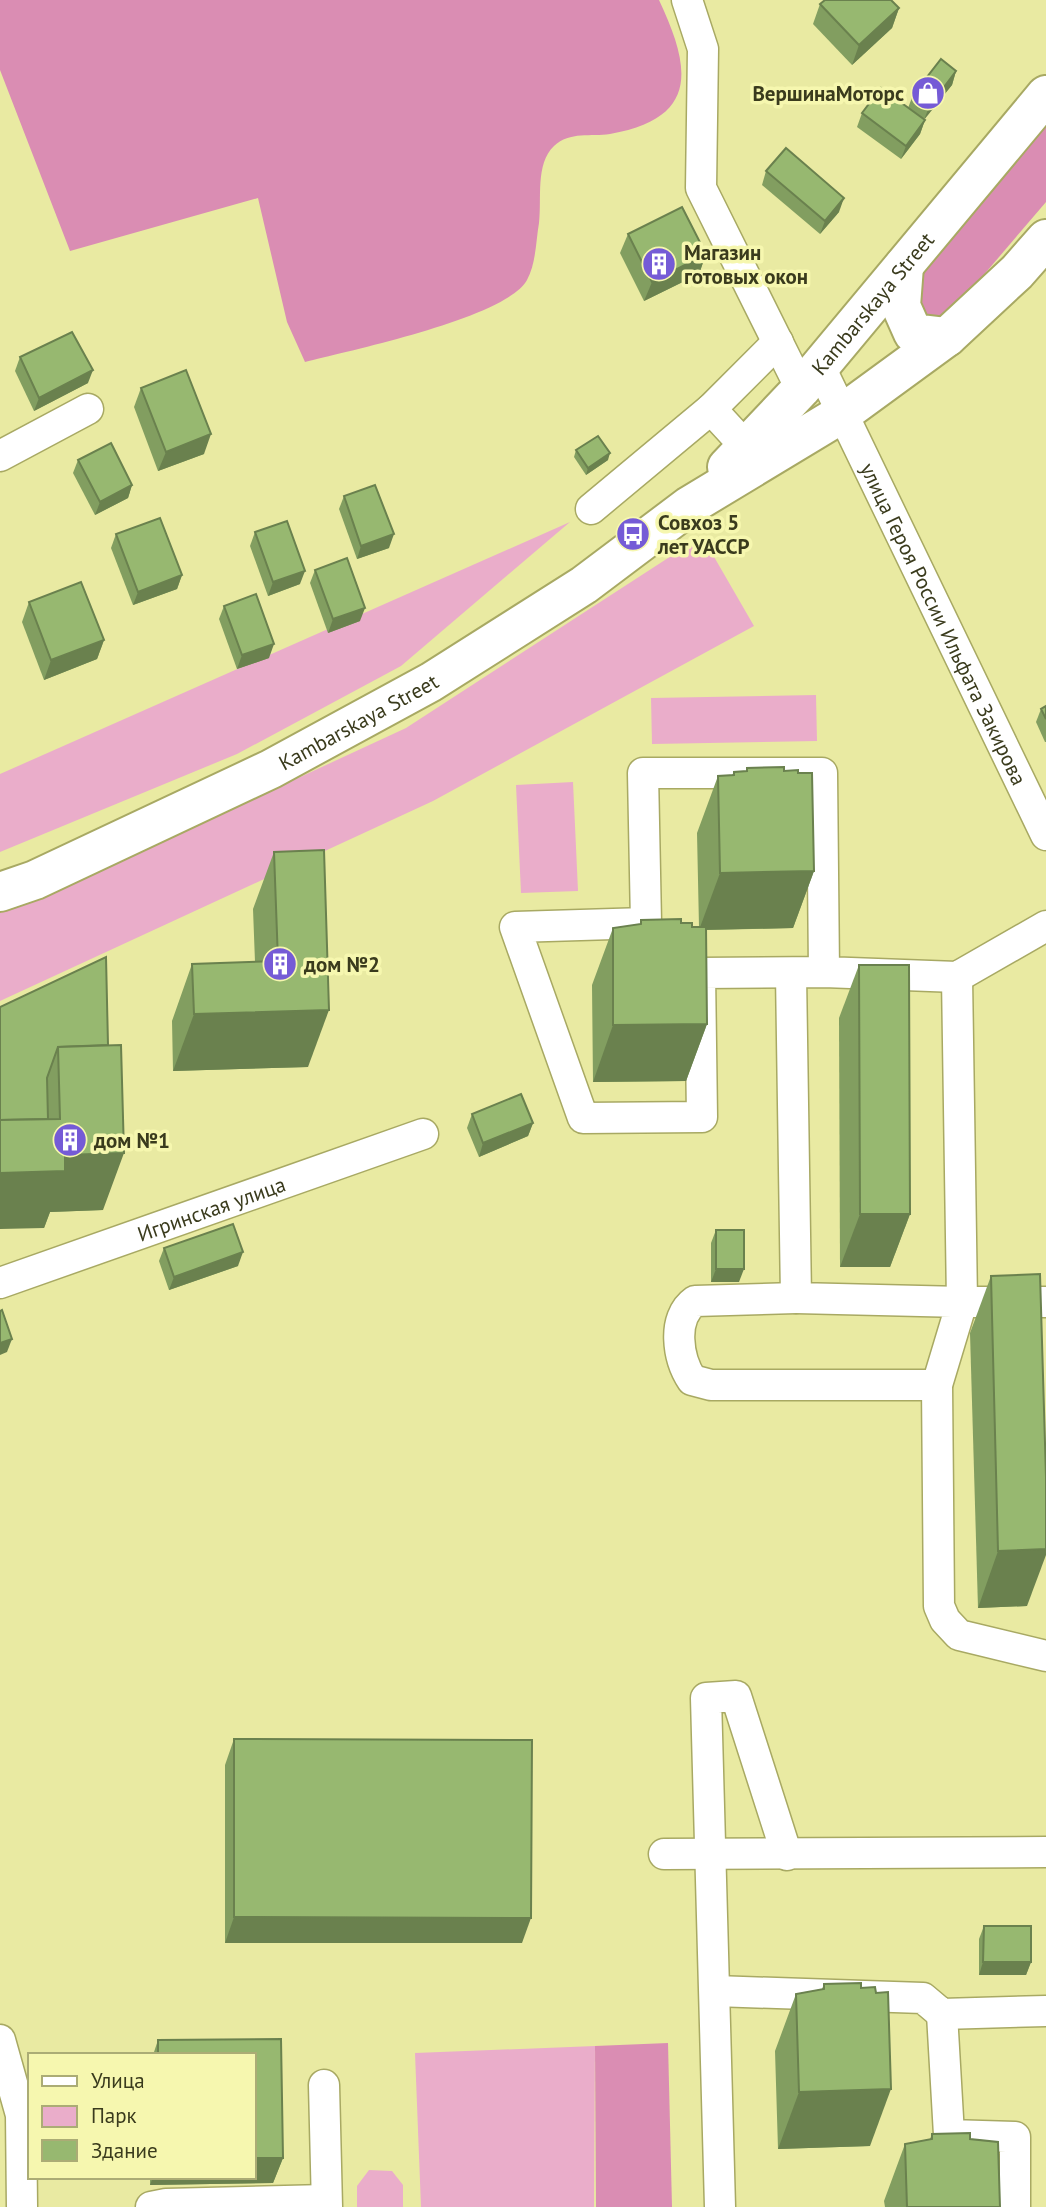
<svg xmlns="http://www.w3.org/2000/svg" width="1046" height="2207" viewBox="0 0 1046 2207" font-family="'PT Sans',sans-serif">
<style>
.green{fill:#eaadca}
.forest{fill:#da8db3}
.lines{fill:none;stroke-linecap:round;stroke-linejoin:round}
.minor-casing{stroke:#a8a963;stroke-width:33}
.major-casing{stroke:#a8a963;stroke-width:42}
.minor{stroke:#fff;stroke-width:30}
.major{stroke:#fff;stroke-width:38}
.wall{fill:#829e60}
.shaded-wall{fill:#6a814e}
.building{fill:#97b870;stroke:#6a814e;stroke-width:2}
.labels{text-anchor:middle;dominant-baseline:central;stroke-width:7;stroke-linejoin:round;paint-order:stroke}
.poi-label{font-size:21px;font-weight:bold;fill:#3a3b1d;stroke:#f6f7af;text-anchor:start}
.street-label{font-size:21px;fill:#3a3b1d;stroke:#f6f7af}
</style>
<rect width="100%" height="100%" fill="#e9eaa2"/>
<g class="green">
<polygon points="570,522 401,666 237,754 0,852 0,774"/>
<polygon points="702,536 754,626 433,801 0,1001 0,913 41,897 406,728"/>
<polygon points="816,695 817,741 652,744 651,698"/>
<polygon points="573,782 578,891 521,893 516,785"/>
<polygon points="595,2046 594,2207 421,2207 415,2053"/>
<polygon points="369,2170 392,2171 403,2185 403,2207 357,2207 357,2186"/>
</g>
<g class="forest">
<path d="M0,0h659c31,66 42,118 -49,134 -19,3 -40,-3 -56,12 -19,18 -12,53 -15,77 -3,17 -3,41 -12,57 -21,38 -176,70 -222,82l-18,-40 -29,-124 -188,53 -70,-181z"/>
<polygon points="1046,124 1046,202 958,305 940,320 919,320 916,282"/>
<polygon points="668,2043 672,2207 596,2207 595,2046"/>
</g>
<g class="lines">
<g class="minor-casing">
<g id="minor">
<polyline points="687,0 703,49 701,188 801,389"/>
<path id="s1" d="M820,367l226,468"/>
<polyline points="711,409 746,447"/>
<polyline points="0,456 88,409"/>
<polyline points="591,509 711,409 778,342"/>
<polyline points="824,972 822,773 643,773 646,923 515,927 583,1118 702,1117 700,973 824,972 957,977 1046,926"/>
<polyline points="791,974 796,1298 962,1302 937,1385 939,1606 945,1620 959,1635 1046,1656"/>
<polyline points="957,977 962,1302 1046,1302"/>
<path id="s2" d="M0,1283l423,-149"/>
<path d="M796,1298l-101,3c-24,17 -17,58 -3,79l19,5h226"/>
<polyline points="664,1854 1046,1852"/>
<polyline points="715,1991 923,1998 942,2014 1046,2011"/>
<polyline points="942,2014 949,2135 1015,2137 1015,2207"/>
<polyline points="0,2040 21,2115 22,2207"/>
<polyline points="324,2085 327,2207"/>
<polyline points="151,2207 166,2204 326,2200"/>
<polyline points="720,2207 706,1698 736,1696 787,1855"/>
</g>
</g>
<g class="major-casing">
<g id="major">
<polyline points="904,266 901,306 913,333 947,337"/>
<path id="s3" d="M727,467l74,-78 245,-294"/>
<path id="s4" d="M0,892l35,-12 236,-111 160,-87 153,-97 105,-79 154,-93 104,-76 70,-65 29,-33"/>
</g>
</g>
<use href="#minor" class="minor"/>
<use href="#major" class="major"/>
</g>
<g class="wall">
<polygon points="820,4 899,8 892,28 852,65 813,24"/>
<polygon points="956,71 952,85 924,119 925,120 920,134 901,159 857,127 862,113 908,108 913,95"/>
<polygon points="766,171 839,212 820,234 762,185"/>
<polygon points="628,234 706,254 699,274 644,301 620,253"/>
<polygon points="20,357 88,383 34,411 15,371"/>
<polygon points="141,388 204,454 158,471 134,407"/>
<polygon points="576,450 608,460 586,475 574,457"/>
<polygon points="78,460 132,485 128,498 95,515 73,473"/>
<polygon points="344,496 389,548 357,559 339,509"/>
<polygon points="255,532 300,584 268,596 250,546"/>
<polygon points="116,534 182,575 177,589 133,605 111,548"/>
<polygon points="315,570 360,621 328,633 310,583"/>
<polygon points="29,602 104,640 97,659 44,680 22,622"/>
<polygon points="224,606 269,658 237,669 219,619"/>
<polygon points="1046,706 1046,742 1045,742 1036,722 1041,709"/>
<polygon points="747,768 784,771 814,871 793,928 706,930 707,1024 686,1081 593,1082 592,985 613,928 640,924 641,920 681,923 692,927 699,927 697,833 718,776 732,775 734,772 746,771"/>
<polygon points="274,852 308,1067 173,1071 172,1021 192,964 255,962 253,909"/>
<polygon points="106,957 103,1210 50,1212 44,1228 0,1007"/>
<polygon points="859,965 910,1214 890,1267 840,1267 839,1018"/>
<polygon points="472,1114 533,1123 528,1136 479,1157 467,1128"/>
<polygon points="716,1230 739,1282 711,1282 711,1243"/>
<polygon points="164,1248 238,1266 169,1290 159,1261"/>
<polygon points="991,1276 1027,1606 978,1608 970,1333"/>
<polygon points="234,1739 522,1943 225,1943 225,1765"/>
<polygon points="984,1926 1031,1962 1026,1975 979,1975 979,1939"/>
<polygon points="824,1984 870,2146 778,2149 775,2051 796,1994 822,1989"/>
<polygon points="281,2039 283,2158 273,2183 150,2185 150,2177 254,2177 254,2055 153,2055 158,2040"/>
<polygon points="932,2134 970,2139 1000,2207 885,2207 884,2201 905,2144 930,2139"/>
</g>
<g class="shaded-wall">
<polygon points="899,8 892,28 852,65 859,45"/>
<polygon points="956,71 952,85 924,120 929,107"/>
<polygon points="925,120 920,134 901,159 906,146"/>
<polygon points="844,198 839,212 820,234 825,221"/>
<polygon points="706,254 699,274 644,301 652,282"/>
<polygon points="93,370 88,383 34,411 39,398"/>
<polygon points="211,434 204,454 158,471 166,452"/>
<polygon points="610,453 608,460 586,475 588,468"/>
<polygon points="132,485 128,498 95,515 100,502"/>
<polygon points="394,534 389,548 357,559 361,546"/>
<polygon points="305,571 300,584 268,596 273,582"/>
<polygon points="182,575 177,589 133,605 138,592"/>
<polygon points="365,608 360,621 328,633 333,619"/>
<polygon points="104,640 97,659 44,680 51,660"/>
<polygon points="274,644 269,658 237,669 242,655"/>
<polygon points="814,871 793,928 699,930 720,873"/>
<polygon points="329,1010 308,1067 173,1071 194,1014"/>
<polygon points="707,1024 686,1081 593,1082 613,1025"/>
<polygon points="533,1123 528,1136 479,1157 483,1143"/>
<polygon points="0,1152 65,1155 124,1153 103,1210 50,1212 44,1228 0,1229"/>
<polygon points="860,1214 910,1214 890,1267 840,1267"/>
<polygon points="243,1252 238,1266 169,1290 174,1277"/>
<polygon points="716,1269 744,1269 739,1282 711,1282"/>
<polygon points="12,1339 7,1352 0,1355 0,1343"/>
<polygon points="1046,1549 1046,1555 1027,1606 978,1608 998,1551"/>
<polygon points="234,1917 531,1918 522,1943 225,1943"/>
<polygon points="983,1962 1031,1962 1026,1975 979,1975"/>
<polygon points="891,2089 870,2146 778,2149 799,2092"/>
<polygon points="254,2158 283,2158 273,2183 150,2185 153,2177 254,2177"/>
</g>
<g class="building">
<polygon points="825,0 891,0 899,8 859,45 820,4"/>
<polygon points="941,59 956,71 929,107 913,95"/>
<polygon points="881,88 925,120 906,146 862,113"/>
<polygon points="786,148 844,198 825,221 766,171"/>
<polygon points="682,207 706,254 652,282 628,234"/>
<polygon points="72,332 93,370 39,398 20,357"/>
<polygon points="186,370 211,434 166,452 141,388"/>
<polygon points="598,436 610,453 588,468 576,450"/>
<polygon points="111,443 132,485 100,502 78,460"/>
<polygon points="375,485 394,534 361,546 344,496"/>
<polygon points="160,518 182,575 138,592 116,534"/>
<polygon points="287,521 305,571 273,582 255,532"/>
<polygon points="347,558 365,608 333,619 315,570"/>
<polygon points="81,582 104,640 51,660 29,602"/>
<polygon points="256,594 274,644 242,655 224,606"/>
<polygon points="1046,706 1046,719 1041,709"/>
<polygon points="784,767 784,771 798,770 798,773 812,773 814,871 720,873 718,776 734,775 734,772 747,771 747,768"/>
<polygon points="324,850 329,1010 194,1014 192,964 278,961 274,852"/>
<polygon points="681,919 681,923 692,923 692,927 706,927 707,1024 613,1025 613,928 641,924 641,920"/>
<polygon points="106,957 108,1045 58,1047 47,1078 48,1119 0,1120 0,1007"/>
<polygon points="859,965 909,965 910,1214 860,1214"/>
<polygon points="121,1045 124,1153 65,1155 65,1171 0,1173 0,1120 60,1119 58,1047"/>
<polygon points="521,1094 533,1123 483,1143 472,1114"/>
<polygon points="233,1224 243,1252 174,1277 164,1248"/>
<rect x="716" y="1230" width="28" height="39"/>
<polygon points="1040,1274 1046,1477 1046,1549 998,1551 991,1276"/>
<polygon points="2,1310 12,1339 0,1343 0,1311"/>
<polygon points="234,1739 532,1740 531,1918 234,1917"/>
<polygon points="984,1926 1031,1926 1031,1962 983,1962"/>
<polygon points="861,1983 861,1988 875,1987 876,1993 888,1992 891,2089 799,2092 796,1994 824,1989 824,1984"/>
<polygon points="281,2039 283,2158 254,2158 254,2055 158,2055 158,2040"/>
<polygon points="970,2133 970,2139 998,2142 1000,2207 907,2207 905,2144 932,2139 932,2134"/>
</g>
<defs>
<g id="shop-disc" transform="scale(1.75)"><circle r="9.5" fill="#755bd6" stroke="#f6f7af"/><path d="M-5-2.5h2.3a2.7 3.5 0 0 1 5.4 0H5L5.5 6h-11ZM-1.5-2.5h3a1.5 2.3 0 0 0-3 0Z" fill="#fff"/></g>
<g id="building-disc" transform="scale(1.75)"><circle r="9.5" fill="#755bd6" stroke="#f6f7af"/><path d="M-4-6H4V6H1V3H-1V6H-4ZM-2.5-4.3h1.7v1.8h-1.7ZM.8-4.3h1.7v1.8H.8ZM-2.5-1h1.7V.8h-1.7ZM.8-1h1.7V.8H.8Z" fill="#fff"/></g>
<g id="bus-disc" transform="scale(1.75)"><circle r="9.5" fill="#755bd6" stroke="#f6f7af"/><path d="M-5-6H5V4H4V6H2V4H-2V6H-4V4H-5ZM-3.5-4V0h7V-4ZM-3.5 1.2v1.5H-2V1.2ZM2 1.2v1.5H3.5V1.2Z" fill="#fff"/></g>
</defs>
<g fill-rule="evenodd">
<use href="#shop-disc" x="928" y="93"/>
<use href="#building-disc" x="659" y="264"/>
<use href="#bus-disc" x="633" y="534"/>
<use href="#building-disc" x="280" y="964"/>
<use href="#building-disc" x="70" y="1140"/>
</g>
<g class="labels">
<g class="poi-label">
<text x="904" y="93" text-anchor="end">ВершинаМоторс</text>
<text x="684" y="252">Магазин<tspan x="684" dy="24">готовых окон</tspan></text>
<text x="658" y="522">Совхоз 5<tspan x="658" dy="24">лет УАССР</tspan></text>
<text x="304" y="964">дом №2</text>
<text x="94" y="1140">дом №1</text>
</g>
<g class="street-label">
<text stroke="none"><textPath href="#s3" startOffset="219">Kambarskaya Street</textPath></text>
<text stroke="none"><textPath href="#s1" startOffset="285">улица Героя России Ильфата Закирова</textPath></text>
<text stroke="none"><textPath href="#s4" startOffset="397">Kambarskaya Street</textPath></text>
<text stroke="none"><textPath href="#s2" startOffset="224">Игринская улица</textPath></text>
</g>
</g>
<rect x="28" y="2053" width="228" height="126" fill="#f6f7af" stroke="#abac75" stroke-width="2"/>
<rect x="42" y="2076" width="35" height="10" fill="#ffffff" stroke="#abac75" stroke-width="2"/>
<text x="91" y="2088" font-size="21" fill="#3a3b1d">Улица</text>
<rect x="42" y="2106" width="35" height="21" fill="#eaadca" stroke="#abac75" stroke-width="2"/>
<text x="91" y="2123" font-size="21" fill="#3a3b1d">Парк</text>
<rect x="42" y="2140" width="35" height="21" fill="#97b870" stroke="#abac75" stroke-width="2"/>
<text x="91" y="2158" font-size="21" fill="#3a3b1d">Здание</text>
</svg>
